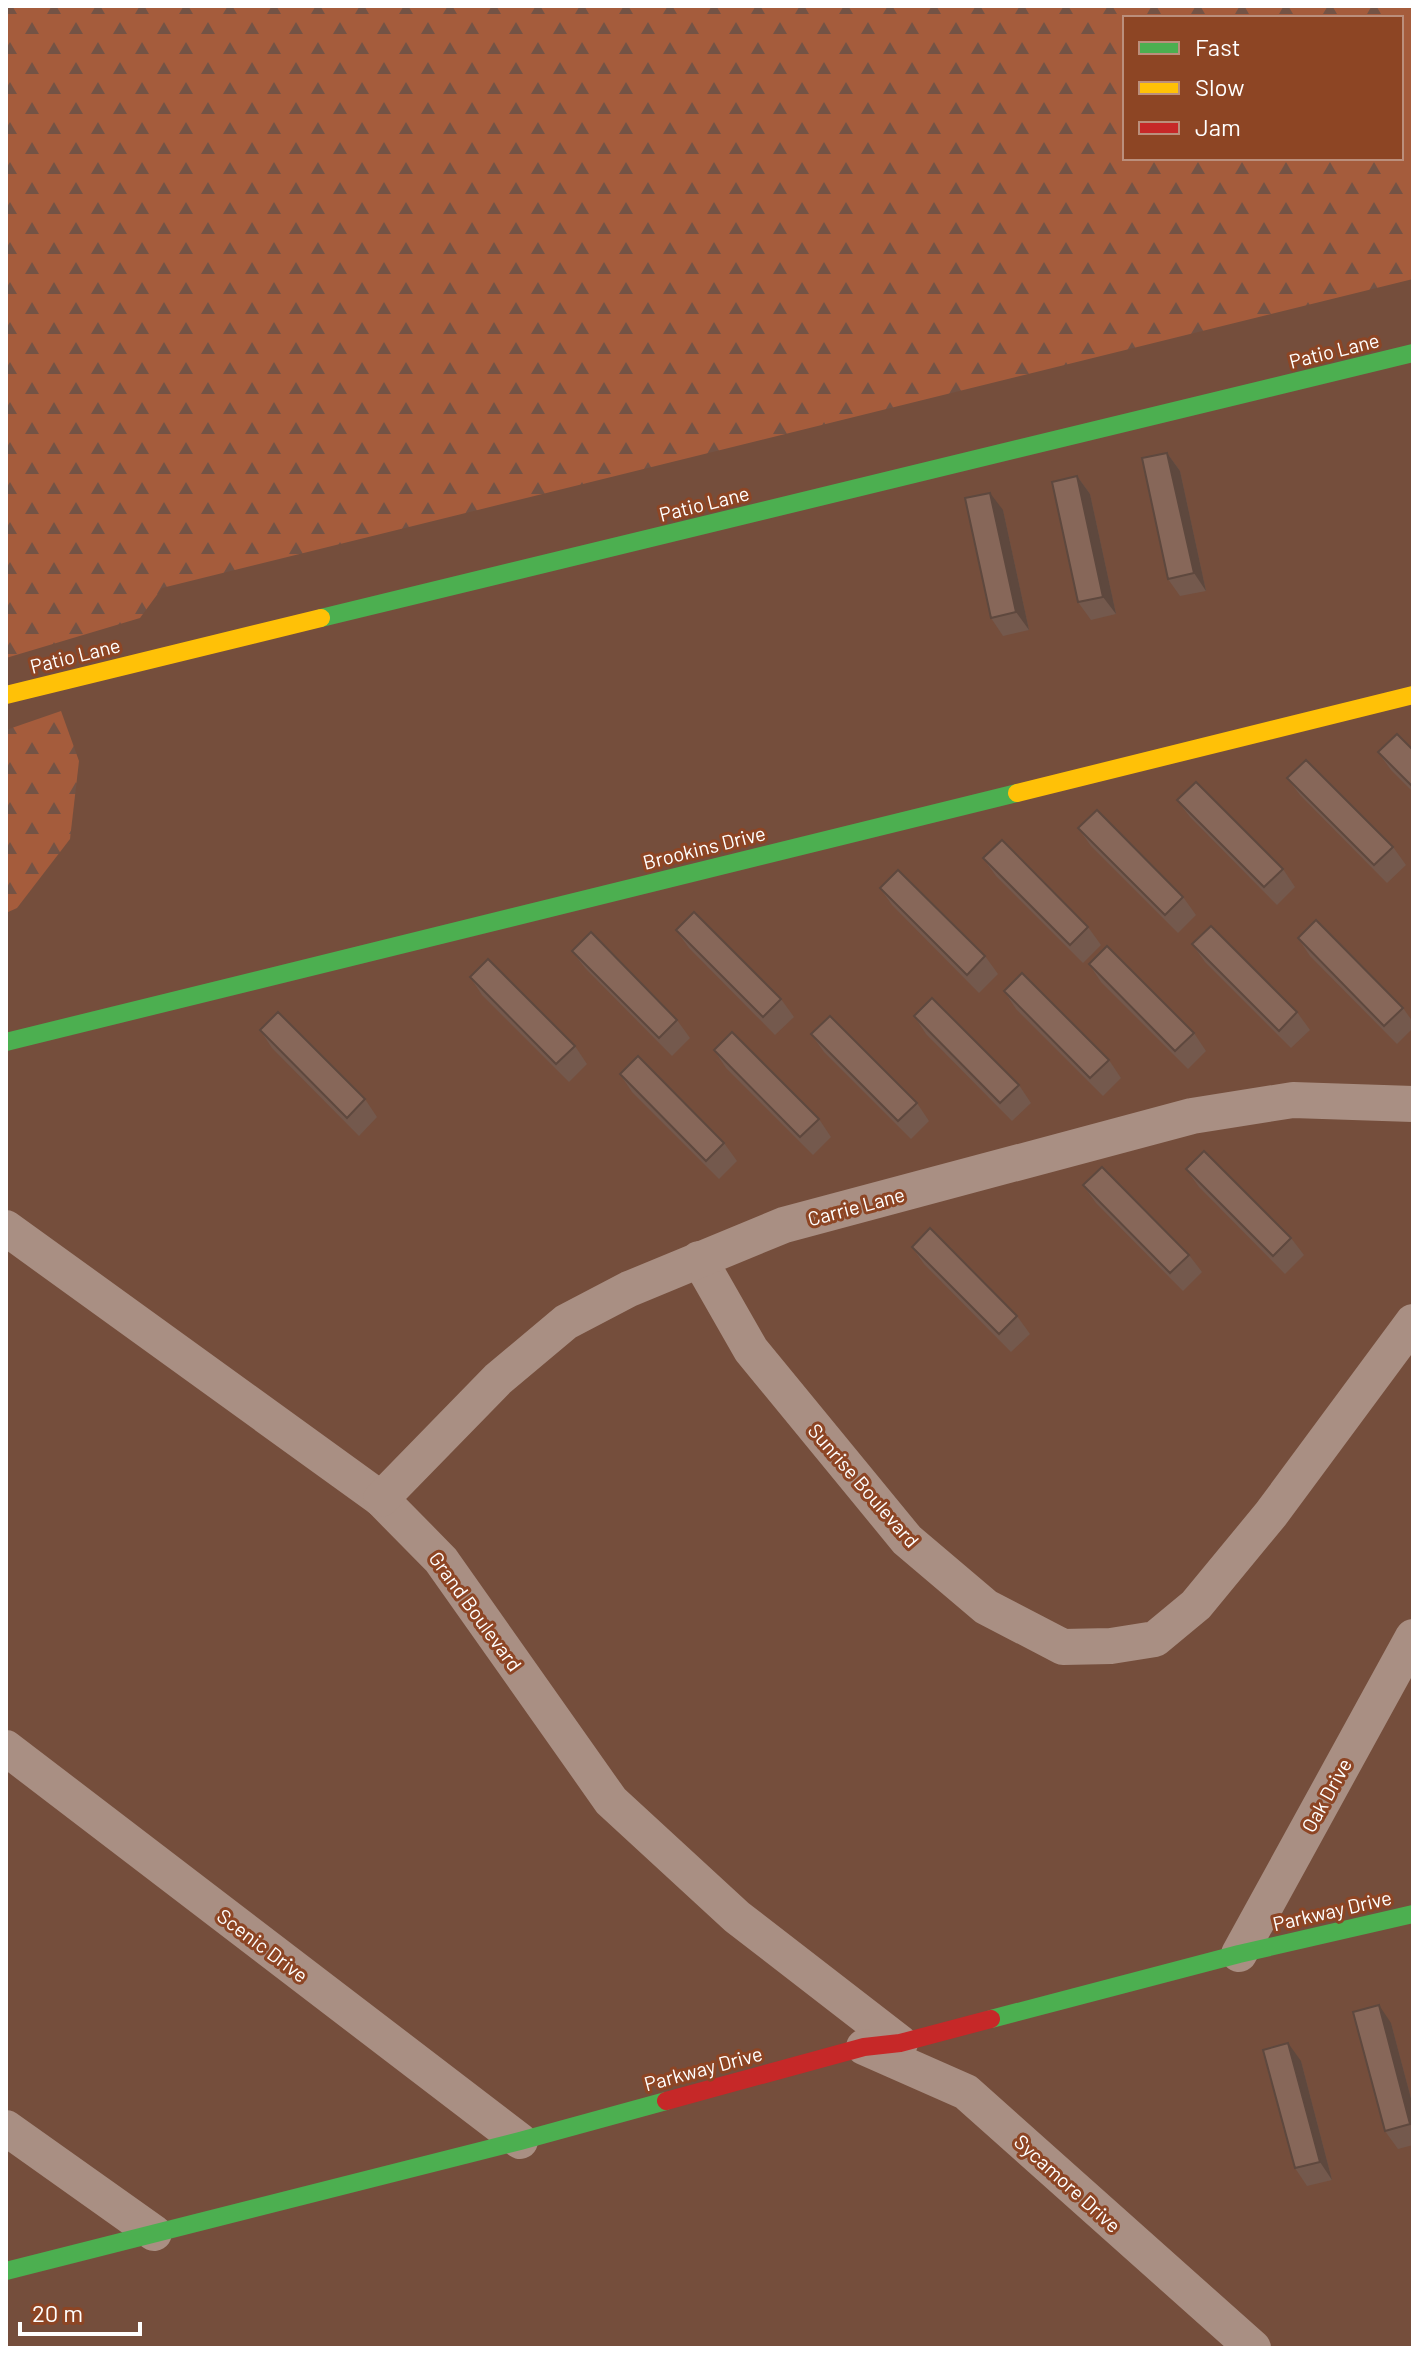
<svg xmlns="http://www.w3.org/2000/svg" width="1419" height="2354" viewBox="0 0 1419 2354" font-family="Barlow,sans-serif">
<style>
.forest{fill:url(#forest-firs);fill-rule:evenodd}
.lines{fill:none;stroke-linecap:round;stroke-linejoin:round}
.street{stroke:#a98f83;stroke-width:36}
.fast{stroke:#4caf50;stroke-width:18}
.slow{stroke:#ffc107;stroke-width:18}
.jam{stroke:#c62828;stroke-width:18}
.wall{fill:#74594d}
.shaded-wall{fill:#5e483e}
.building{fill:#876759;stroke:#5e483e;stroke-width:2}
.labels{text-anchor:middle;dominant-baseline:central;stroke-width:6;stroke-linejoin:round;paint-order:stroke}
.street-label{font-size:20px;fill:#fff;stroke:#8d4524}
</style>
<defs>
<pattern id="forest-firs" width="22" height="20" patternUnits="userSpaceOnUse" patternTransform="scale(2)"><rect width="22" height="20" fill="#a55c3c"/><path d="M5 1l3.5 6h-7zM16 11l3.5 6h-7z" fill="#745345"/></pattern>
</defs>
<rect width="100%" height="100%" fill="#754e3c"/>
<g class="forest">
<path d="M6,6h1407v273l-1251,309 -22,30 -134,40zM1125,18h276v140h-276z"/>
<polygon points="61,711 79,761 70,839 17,908 6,913 6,730"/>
</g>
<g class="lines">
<g class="street">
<polyline points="6,1228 381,1499 441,1560 611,1801 737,1917 900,2043"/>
<polyline points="699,1259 751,1350 907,1540 986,1607 1063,1647 1111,1646 1155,1639 1196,1605 1271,1514 1413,1322"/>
<polyline points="381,1499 498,1379 566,1322 629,1289 784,1225 1192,1116 1293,1100 1413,1104"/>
<polyline points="6,1748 520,2141"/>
<polyline points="1239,1954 1413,1637"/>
<polyline points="864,2047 966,2092 1253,2348"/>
<polyline points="6,2128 154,2233"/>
</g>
<g class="fast">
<polyline points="321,618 1413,353"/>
<polyline points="6,1042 1017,793"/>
<polyline points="991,2019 1239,1954 1413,1914"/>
<polyline points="6,2271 520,2141 666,2101"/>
</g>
<g class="slow">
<polyline points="6,695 321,618"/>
<polyline points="1017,793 1413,695"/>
</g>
<polyline class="jam" points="666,2101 864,2047 900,2043 991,2019"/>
</g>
<g class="wall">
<polygon points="1167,453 1180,471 1206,591 1180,596 1168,579"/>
<polygon points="1077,476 1090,494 1116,614 1091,620 1078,602"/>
<polygon points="1003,510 1029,630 1003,636 991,618"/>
<polygon points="1413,750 1413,792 1391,770 1378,752"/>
<polygon points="1287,778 1393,847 1406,865 1387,883 1300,795"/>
<polygon points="1177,800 1283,869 1295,887 1277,905 1190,817"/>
<polygon points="1078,828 1183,897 1196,915 1178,933 1091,846"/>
<polygon points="983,858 1088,927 1101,945 1083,963 996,876"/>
<polygon points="880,888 985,956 998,974 979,993 892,905"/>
<polygon points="676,930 781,999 794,1017 775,1035 689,948"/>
<polygon points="1298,938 1403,1008 1413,1022 1413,1028 1397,1044 1310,956"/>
<polygon points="1192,944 1297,1012 1310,1030 1291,1048 1205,962"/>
<polygon points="572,951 677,1020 690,1038 672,1056 585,968"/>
<polygon points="1089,964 1194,1033 1206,1051 1188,1069 1101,982"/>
<polygon points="470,977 575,1046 587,1064 569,1082 482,995"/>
<polygon points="1004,991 1109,1060 1121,1078 1103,1096 1016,1009"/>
<polygon points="914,1016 1019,1085 1031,1103 1012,1121 926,1034"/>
<polygon points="260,1030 365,1099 377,1117 359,1136 272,1048"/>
<polygon points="811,1034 917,1103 929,1121 911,1139 824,1052"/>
<polygon points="714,1050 819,1119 831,1137 813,1155 726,1068"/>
<polygon points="620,1074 724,1143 737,1161 719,1179 632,1092"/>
<polygon points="1186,1169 1291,1238 1304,1255 1285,1274 1199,1187"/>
<polygon points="1083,1185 1189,1255 1202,1272 1183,1291 1096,1203"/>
<polygon points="912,1247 1017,1316 1030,1334 1011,1352 924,1264"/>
<polygon points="1391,2023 1413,2106 1413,2145 1398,2149 1385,2131"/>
<polygon points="1301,2061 1332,2180 1307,2186 1295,2168"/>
</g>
<g class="shaded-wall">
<polygon points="1167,453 1180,471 1206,591 1194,573"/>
<polygon points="1077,476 1090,494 1116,614 1103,597"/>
<polygon points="990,493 1003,510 1029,630 1016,612"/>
<polygon points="1379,2005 1391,2023 1413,2106 1413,2128 1410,2124"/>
<polygon points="1288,2043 1301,2061 1332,2180 1320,2162"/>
</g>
<g class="building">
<polygon points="1167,453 1194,573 1168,579 1142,458"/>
<polygon points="1077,476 1103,597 1078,602 1052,482"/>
<polygon points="990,493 1016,612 991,618 965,498"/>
<polygon points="1397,734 1413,750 1413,787 1378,752"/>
<polygon points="1306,760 1393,847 1374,865 1287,778"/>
<polygon points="1196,782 1283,869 1264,887 1177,800"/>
<polygon points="1097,810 1183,897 1165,915 1078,828"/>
<polygon points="1002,840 1088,927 1070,945 983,858"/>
<polygon points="898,870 985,956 967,975 880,888"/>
<polygon points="694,912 781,999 763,1017 676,930"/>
<polygon points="1316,920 1403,1008 1384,1026 1298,938"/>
<polygon points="1211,926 1297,1012 1279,1031 1192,944"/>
<polygon points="591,932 677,1020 659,1038 572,951"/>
<polygon points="1107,946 1194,1033 1175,1051 1089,964"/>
<polygon points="488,959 575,1046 556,1064 470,977"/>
<polygon points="1022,973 1109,1060 1090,1078 1004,991"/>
<polygon points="932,998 1019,1085 1000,1103 914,1016"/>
<polygon points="278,1012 365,1099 347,1118 260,1030"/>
<polygon points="830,1016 917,1103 898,1121 811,1034"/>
<polygon points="732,1032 819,1119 800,1137 714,1050"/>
<polygon points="638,1056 724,1143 706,1161 620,1074"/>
<polygon points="1204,1151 1291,1238 1273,1256 1186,1169"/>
<polygon points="1102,1167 1189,1255 1170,1273 1083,1185"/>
<polygon points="930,1228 1017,1316 999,1334 912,1247"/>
<polygon points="1379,2005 1410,2124 1385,2131 1353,2012"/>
<polygon points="1288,2043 1320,2162 1295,2168 1263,2050"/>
</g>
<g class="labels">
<g class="street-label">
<text transform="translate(1334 350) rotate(-14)">Patio Lane</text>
<text transform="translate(704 503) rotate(-14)">Patio Lane</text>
<text transform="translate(75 655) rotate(-14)">Patio Lane</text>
<text transform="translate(704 847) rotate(-14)">Brookins Drive</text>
<text transform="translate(856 1206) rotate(-15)">Carrie Lane</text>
<text transform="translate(864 1485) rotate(49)">Sunrise Boulevard</text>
<text transform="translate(476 1611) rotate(54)">Grand Boulevard</text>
<text transform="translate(1326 1795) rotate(-61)">Oak Drive</text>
<text transform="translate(1332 1910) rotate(-13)">Parkway Drive</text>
<text transform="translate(263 1945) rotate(37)">Scenic Drive</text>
<text transform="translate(703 2068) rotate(-15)">Parkway Drive</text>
<text transform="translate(1068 2183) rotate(42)">Sycamore Drive</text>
</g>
</g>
<rect width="1419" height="2354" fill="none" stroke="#ffffff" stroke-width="16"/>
<rect x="1123" y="16" width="280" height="144" fill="#8d4524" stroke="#bb8f7c" stroke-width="2"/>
<rect x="1139" y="42" width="40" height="12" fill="#4caf50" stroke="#bb8f7c" stroke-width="2"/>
<text x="1195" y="56" font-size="24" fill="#ffffff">Fast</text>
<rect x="1139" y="82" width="40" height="12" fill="#ffc107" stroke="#bb8f7c" stroke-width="2"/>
<text x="1195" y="96" font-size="24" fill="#ffffff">Slow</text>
<rect x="1139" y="122" width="40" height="12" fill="#c62828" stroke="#bb8f7c" stroke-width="2"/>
<text x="1195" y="136" font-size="24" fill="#ffffff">Jam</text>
<path d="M20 2322v12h120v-12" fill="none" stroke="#ffffff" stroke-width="4"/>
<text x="32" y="2322" font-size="24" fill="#ffffff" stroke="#8d4524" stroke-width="6" paint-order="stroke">20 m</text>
</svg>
